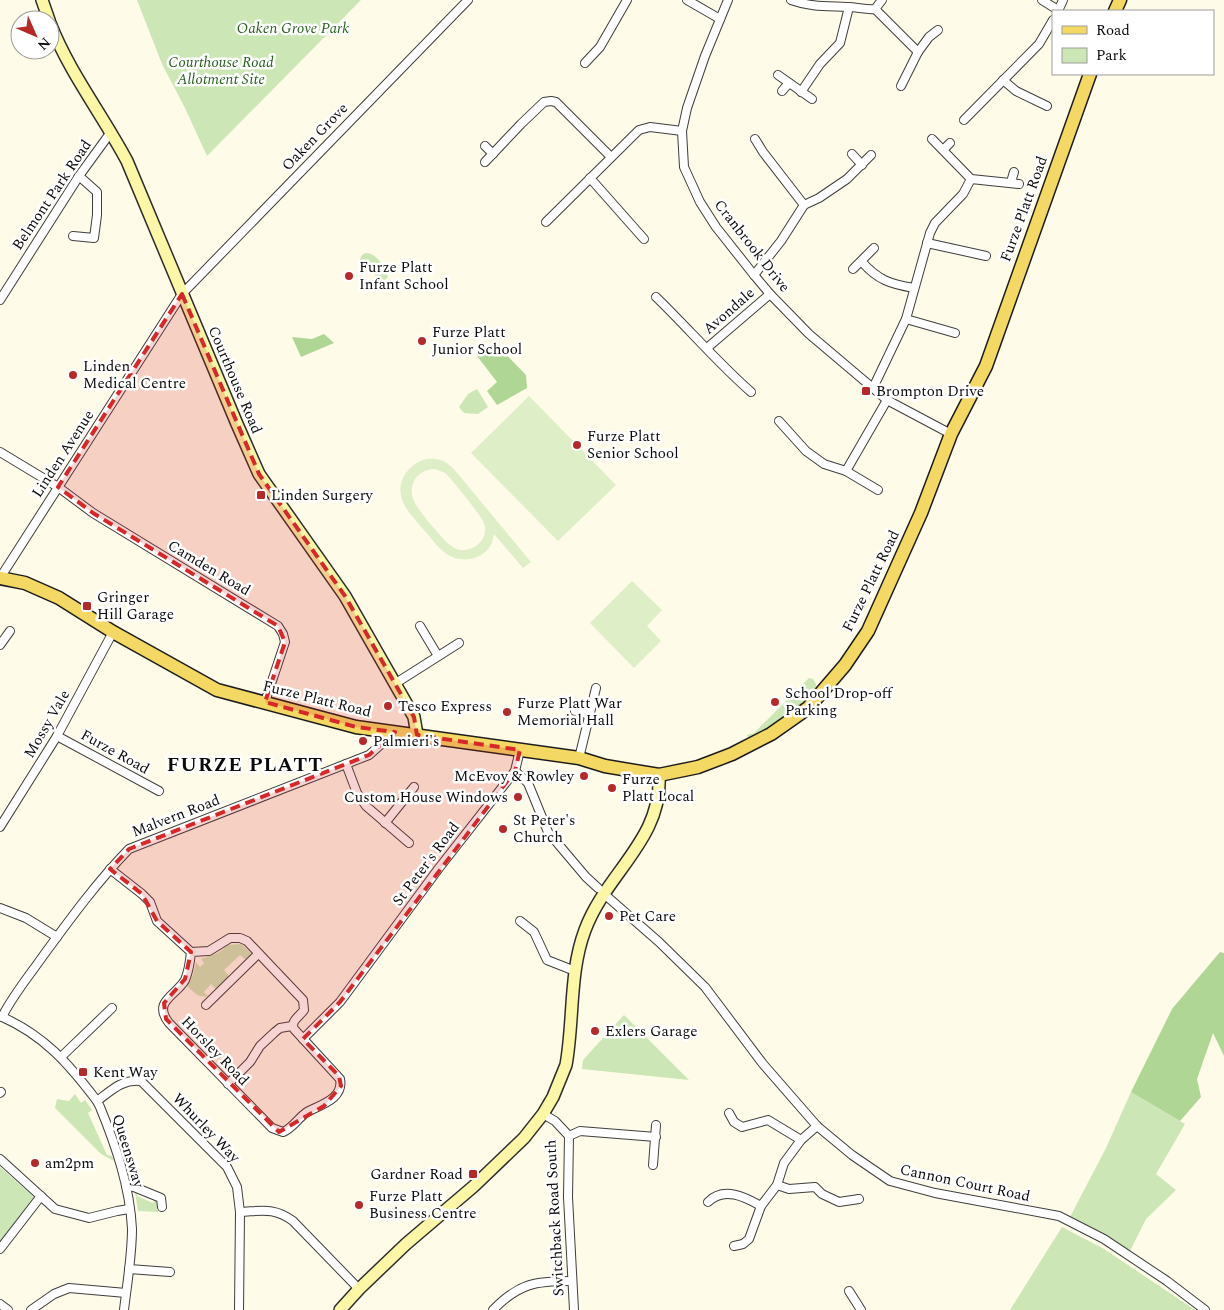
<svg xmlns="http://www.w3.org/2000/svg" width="1224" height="1310" viewBox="0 0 1224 1310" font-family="Spectral,serif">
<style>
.green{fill:#cce6b5}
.forest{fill:#afd695}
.pitch{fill:#deeec7;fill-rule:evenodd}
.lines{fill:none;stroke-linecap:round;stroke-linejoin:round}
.street-casing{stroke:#3e3e3e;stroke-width:10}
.secondary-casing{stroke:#2d2d2d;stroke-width:14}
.primary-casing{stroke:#1c1c1c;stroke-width:15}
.street{stroke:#fff;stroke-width:8}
.secondary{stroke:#fcf7a7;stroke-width:11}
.primary{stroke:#f3d864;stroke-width:12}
.marked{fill:#d62828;fill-opacity:0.2;stroke:#d62828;stroke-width:4;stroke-dasharray:10 6;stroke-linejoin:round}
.poi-dot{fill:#b52a29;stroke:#fff;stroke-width:2}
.labels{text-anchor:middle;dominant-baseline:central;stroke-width:5;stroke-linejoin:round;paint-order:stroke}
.park-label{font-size:15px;font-style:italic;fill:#295f1f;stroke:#fff}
.street-label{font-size:15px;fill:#0b0b0b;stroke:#fff}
.poi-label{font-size:15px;fill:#0b0b0b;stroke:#fff;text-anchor:start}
.district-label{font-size:20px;font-weight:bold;letter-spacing:1px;fill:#0b0b0b;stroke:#fff}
</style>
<rect width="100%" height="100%" fill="#fefbe9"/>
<g class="green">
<polygon points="137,0 361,0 207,156 185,108 162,64"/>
<path d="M366,253c12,1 18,13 22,24l-6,5 -11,-11 -3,2 -10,-10 4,-8z"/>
<polygon points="477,389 488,407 478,414 464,413 459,407 468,394"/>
<path d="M809,678l4,1c2,3 3,4 3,7 -2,14 -48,44 -61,52l-7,-1 -1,-2 7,-2z"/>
<path d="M241,944l10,9v2l-5,5 -6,-5 -16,15 5,6 -2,4 -11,9 -5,-5 -7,8 4,4c-9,3 -15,-5 -21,-10l6,-11 3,-13 4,5 4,-4 -3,-4 17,-6 10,-8z"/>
<polygon points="624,1015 689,1080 582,1069 583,1060"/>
<polygon points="1131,1092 1185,1124 1156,1174 1176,1190 1146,1219 1130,1251 1109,1236 1070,1217 1106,1148"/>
<polygon points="75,1094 81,1103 85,1100 92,1110 88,1113 107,1155 112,1156 114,1161 101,1154 55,1108 57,1099 69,1101"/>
<polygon points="0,1167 34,1197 0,1241"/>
<polygon points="138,1191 137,1196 153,1203 156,1198 158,1212 138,1211 135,1192"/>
<polygon points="1062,1227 1104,1249 1195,1310 1010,1310"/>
</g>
<g class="forest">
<polygon points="324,334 334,343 301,357 292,337 312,339"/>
<polygon points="497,345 526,375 527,388 497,405 487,391 497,382 477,356"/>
<polygon points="1220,952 1224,953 1224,1056 1213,1033 1197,1079 1201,1097 1180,1121 1131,1092 1172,1009"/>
</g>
<g class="pitch">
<polygon points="529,396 616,485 558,541 471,453"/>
<path d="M426,459c12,-1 18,1 27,9l78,94 -8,6 -29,-34c-1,5 -2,10 -5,14 -11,14 -32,15 -45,4 -8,-6 -14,-16 -21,-23 -6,-8 -15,-16 -19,-25 -10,-19 2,-39 22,-45zM434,469c4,1 7,2 11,4 7,6 33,39 38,48 7,14 -4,28 -19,29 -5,1 -10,-2 -14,-5 -7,-5 -33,-36 -36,-44 -7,-16 3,-31 20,-32z"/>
<polygon points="632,581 662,610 647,626 661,641 634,668 590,623"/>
</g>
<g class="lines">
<g class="street-casing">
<g id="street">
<polyline points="687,0 720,19"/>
<polyline points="728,0 705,56 687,108 682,131 684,167 700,202 716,227 754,275 770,294 809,334 887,400 951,434"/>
<path d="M791,0c19,7 37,6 56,7 10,0 19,3 28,2l7,-9"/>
<polyline points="1042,0 1058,10"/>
<polyline points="875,9 918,52 929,37 938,30"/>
<polyline points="1058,11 1063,0"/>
<polyline points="585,63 600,47 627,0"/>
<polyline points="778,75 812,99"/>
<polyline points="1003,80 1016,91 1047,106"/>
<polyline points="901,86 918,52"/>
<polyline points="782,91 789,83"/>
<polyline points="801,92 820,64 840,43 849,7"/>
<polyline points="964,120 1039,44 1053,20"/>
<polyline points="755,139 763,152 804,205"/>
<polyline points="932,139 971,179 1019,184"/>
<polyline points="485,146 493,154"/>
<polyline points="943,150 950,143"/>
<polyline points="852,154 862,165"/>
<polyline points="485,162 521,124 544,102 551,101 556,102 611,157"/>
<polyline points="590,178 644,239"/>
<polyline points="1011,182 1014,172"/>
<polyline points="546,222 639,130 650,127 682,131"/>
<polyline points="73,236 94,238 97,215 97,192 79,176"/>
<polyline points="927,243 986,256"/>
<path d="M862,262c16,18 28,22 52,26"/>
<polyline points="853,269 874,248"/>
<polyline points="754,275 781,241 804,205 819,198 847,179 871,155"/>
<path d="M656,297c32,31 61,65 95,95"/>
<polyline points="0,300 79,176 111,132"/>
<polyline points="906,319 955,333"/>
<polyline points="707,348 770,294"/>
<polyline points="873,388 906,319 930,233 935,223 963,194 971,179"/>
<polyline points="779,421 806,451 824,464 846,471 887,400"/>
<polyline points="0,452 58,487 93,513 278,626 283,634 285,642 265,702"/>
<polyline points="846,471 878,490"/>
<polyline points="0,578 182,294 468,0"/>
<polyline points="420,626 438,656"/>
<polyline points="0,645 10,631"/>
<polyline points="396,683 459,643"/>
<polyline points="575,711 589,715"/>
<polyline points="57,736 159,791"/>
<polyline points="579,758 596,688"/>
<polyline points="346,764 357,793 366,806 409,843"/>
<polyline points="515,771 528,783 548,832 586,877 598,888"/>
<polyline points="385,823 414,787"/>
<polyline points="0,827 57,736 113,632"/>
<polyline points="110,869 142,894 150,902 157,921 191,952"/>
<polyline points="603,893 659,942 705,987 763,1064 817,1126 852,1155 890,1181 935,1193 1059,1216 1104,1239 1167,1281 1205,1310"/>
<polyline points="0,908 26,918 57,937"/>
<polyline points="520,921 534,932 547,960 575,971"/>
<path d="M230,938h10l7,3 56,59 1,10c-4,6 -14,11 -10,19l46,50c4,20 -20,26 -33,33 -9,6 -14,16 -24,20l-11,-4 -103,-105c-17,-22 7,-27 16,-43 4,-9 5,-18 6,-28l18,-1z"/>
<polyline points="206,1005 258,954"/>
<path d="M0,1016c44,19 69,48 97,85l3,6c16,39 30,80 32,122 0,27 -5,55 -8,81"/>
<path d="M2,1017c11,-22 27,-41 41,-61 27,-37 54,-74 86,-107l240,-94 26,-23"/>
<polyline points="303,1039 340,1002 439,868 515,771 520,750"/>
<polyline points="61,1057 112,1008"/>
<polyline points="228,1084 250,1062 260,1046 275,1032 280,1028 292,1026"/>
<polyline points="0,1093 1,1092"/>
<path d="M97,1101c15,-11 25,-22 44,-20l86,86 10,20 3,25 -1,98"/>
<polyline points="729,1113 734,1122 742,1127 768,1120 801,1140"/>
<polyline points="543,1114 555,1121 569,1136 568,1197 574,1310"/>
<polyline points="569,1136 580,1131 656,1137"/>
<polyline points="0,1159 55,1209 89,1218 117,1211 129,1209"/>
<polyline points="653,1165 656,1125"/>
<polyline points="777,1185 789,1189 815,1187 822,1194 839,1202 859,1199"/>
<polyline points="126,1186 134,1187 161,1198 162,1207"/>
<path d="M708,1202c16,-16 37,-5 53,4"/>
<path d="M240,1212c22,-1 34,-5 53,9l66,68"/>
<polyline points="734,1246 743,1244 749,1239 761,1206 777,1185 784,1163 801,1140 817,1126"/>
<polyline points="0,1249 41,1196"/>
<polyline points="129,1269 170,1272"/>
<polyline points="849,1291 861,1310"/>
<polyline points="0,1304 8,1310"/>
<polyline points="31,1310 54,1294 69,1288 126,1293"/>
<path d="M493,1310c26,-27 43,-29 78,-29"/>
</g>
</g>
<g class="secondary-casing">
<g id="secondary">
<polyline points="42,0 49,20"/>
<path d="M50,23c19,49 52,91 77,138l110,263 22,50 86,122 69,121 3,18"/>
<path d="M340,1310l19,-21 47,-45 68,-58 50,-48 19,-24 10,-17 13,-32c8,-44 3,-93 19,-135 21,-57 78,-91 74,-155"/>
</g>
</g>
<g class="primary-casing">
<g id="primary">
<polyline points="1115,11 1120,0"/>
<polyline points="0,578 25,583 59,598 113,632 217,690 356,727 579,758 605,766 659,775 698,767 732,754 771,734 808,708 845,665 868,631 921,513 951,434 986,366 1090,74"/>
</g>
</g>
<use href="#street" class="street"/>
<use href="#secondary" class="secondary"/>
<use href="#primary" class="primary"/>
</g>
<path class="marked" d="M182,294l77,180 86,122 69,121 3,18 103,15 -5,21 -175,231 -37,37 36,37 2,10 -17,20 -45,26 -113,-113 -2,-16 21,-24 6,-27 -34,-31 -15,-27 -32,-25 19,-20 240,-94 26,-23 -39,-5 -91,-25 20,-60 -7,-16 -185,-113 -35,-26z"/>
<g class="poi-dot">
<circle cx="349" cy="276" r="5"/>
<circle cx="422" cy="341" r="5"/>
<circle cx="73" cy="375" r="5"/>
<rect x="861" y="386" width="10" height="10" rx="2.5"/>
<circle cx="577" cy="445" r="5"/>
<rect x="256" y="490" width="10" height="10" rx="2.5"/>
<rect x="82" y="601" width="10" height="10" rx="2.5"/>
<circle cx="775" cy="702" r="5"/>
<circle cx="388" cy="706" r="5"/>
<circle cx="507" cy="712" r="5"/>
<circle cx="363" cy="741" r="5"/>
<circle cx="584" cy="776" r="5"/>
<circle cx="612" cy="788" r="5"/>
<circle cx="518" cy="797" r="5"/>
<circle cx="503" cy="829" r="5"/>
<circle cx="609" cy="916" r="5"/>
<circle cx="595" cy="1031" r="5"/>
<rect x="78" y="1067" width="10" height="10" rx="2.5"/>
<circle cx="35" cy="1163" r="5"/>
<rect x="468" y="1169" width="10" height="10" rx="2.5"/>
<circle cx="359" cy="1205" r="5"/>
</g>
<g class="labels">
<g class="park-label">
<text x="293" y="28">Oaken Grove Park</text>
<text x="221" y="62">Courthouse Road<tspan x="221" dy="17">Allotment Site</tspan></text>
</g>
<g class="street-label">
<text transform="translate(315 137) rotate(-46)">Oaken Grove</text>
<text transform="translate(52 195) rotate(-56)">Belmont Park Road</text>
<text transform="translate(1024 209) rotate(-70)">Furze Platt Road</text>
<text transform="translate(752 246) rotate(52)">Cranbrook Drive</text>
<text transform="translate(729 311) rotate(-41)">Avondale</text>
<text transform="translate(235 380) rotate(67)">Courthouse Road</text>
<text transform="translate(63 454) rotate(-57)">Linden Avenue</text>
<text transform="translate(209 568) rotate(31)">Camden Road</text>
<text transform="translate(871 581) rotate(-64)">Furze Platt Road</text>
<text transform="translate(317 699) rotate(14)">Furze Platt Road</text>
<text transform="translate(47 724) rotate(-60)">Mossy Vale</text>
<text transform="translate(115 752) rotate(29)">Furze Road</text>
<text transform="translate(176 816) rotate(-21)">Malvern Road</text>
<text transform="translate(426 864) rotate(-53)">St Peter's Road</text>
<text transform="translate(215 1051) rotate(46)">Horsley Road</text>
<text transform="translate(206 1128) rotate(46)">Whurley Way</text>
<text transform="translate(128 1151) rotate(73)">Queensway</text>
<text transform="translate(965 1183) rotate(12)">Cannon Court Road</text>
<text transform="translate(555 1218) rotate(-93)">Switchback Road South</text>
</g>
<g class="poi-label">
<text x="359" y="267">Furze Platt<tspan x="359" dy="17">Infant School</tspan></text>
<text x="432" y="332">Furze Platt<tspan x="432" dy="17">Junior School</tspan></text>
<text x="83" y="366">Linden<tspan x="83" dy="17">Medical Centre</tspan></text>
<text x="876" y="391">Brompton Drive</text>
<text x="587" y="436">Furze Platt<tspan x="587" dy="17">Senior School</tspan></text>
<text x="271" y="495">Linden Surgery</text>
<text x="97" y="597">Gringer<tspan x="97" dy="17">Hill Garage</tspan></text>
<text x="785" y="693">School Drop-off<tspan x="785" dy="17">Parking</tspan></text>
<text x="517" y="703">Furze Platt War<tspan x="517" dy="17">Memorial Hall</tspan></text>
<text x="398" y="706">Tesco Express</text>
<text x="373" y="741">Palmieri's</text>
<text x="574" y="776" text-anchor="end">McEvoy &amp; Rowley</text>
<text x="622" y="779">Furze<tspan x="622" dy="17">Platt Local</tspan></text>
<text x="508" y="797" text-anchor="end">Custom House Windows</text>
<text x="513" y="820">St Peter's<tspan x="513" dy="17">Church</tspan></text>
<text x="619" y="916">Pet Care</text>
<text x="605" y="1031">Exlers Garage</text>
<text x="93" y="1072">Kent Way</text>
<text x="45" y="1163">am2pm</text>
<text x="463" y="1174" text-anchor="end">Gardner Road</text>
<text x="369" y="1196">Furze Platt<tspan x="369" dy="17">Business Centre</tspan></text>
</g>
<g class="district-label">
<text x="245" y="765">FURZE PLATT</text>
</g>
</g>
<rect x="1052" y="10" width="162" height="65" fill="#ffffff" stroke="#9d9d9d"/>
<rect x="1062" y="26" width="25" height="8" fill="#f3d864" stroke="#9d9d9d"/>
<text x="1096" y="35" font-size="15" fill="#0b0b0b">Road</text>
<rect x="1062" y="48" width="25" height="15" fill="#cce6b5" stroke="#9d9d9d"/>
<text x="1096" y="60" font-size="15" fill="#0b0b0b">Park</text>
<g transform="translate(35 35) rotate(135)"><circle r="24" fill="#ffffff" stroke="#9d9d9d"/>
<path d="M0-4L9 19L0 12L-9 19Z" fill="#b52a29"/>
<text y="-8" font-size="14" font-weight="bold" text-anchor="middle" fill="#0b0b0b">N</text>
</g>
</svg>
